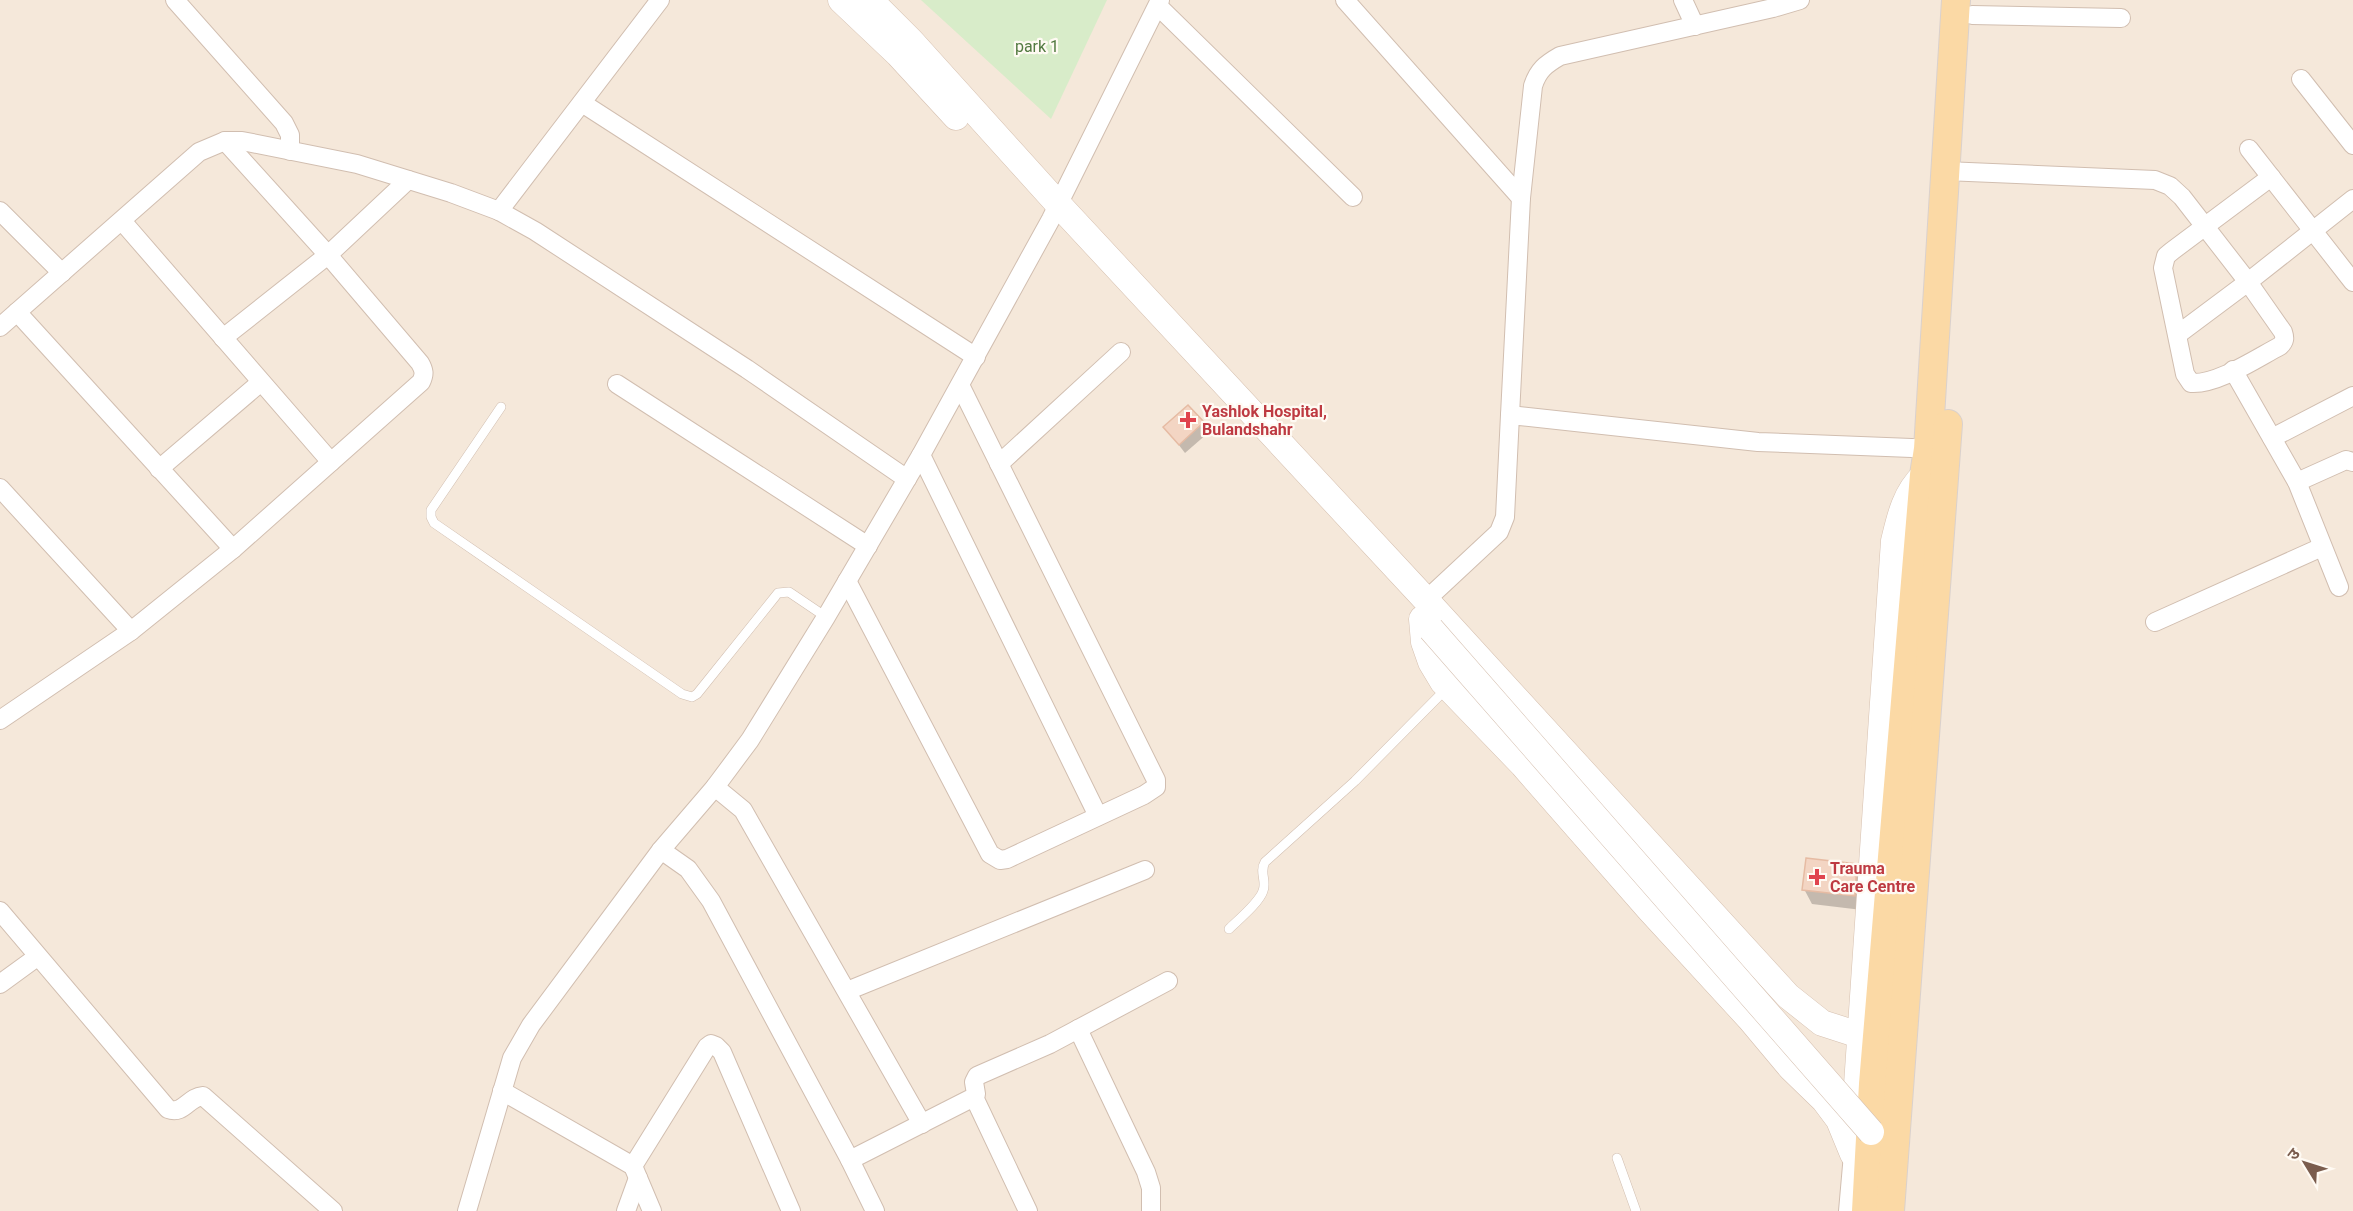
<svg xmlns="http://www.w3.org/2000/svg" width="2353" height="1211" viewBox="0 0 2353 1211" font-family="Roboto,'Noto Sans Devanagari',sans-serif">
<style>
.residential{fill:#f5e8da}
.green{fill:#d8ecc9}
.shadow{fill:#0003}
.building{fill:#f3d5c3;stroke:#e6bba3;stroke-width:1.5}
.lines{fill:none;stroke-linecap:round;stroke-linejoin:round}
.lane-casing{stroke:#d1beb0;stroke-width:10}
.street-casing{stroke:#d1beb0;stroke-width:20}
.secondary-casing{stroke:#d6c0b0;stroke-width:27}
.primary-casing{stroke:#dad1cd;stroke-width:30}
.lane{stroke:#fff;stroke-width:9}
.street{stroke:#fff;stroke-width:18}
.secondary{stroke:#fff;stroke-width:26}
.primary{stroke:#fbd9a5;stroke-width:28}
.secondary-bridge-casing{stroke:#d6c0b0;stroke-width:27;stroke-linecap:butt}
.secondary-bridge{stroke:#fff;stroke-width:26}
.health-dot{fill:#e0444e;stroke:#fffaf3;stroke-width:2}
.labels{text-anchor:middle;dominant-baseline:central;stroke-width:4.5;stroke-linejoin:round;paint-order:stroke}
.park-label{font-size:16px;fill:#537a41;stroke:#fffaf3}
.health-label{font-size:16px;font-weight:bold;fill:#be3a42;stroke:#fffaf3;text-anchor:start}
</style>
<rect width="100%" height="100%" fill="#fdf6ec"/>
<rect class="residential" x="0" y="0" width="2353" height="1211"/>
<polygon class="green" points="921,0 1107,0 1051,119"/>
<g class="shadow">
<polygon points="1202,423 1208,433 1185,453 1165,427"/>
<polygon points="1856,865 1864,880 1862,910 1812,904 1804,889"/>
</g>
<g class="building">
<polygon points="1188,405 1204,422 1179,445 1163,427"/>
<polygon points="1806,858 1857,864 1855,896 1802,890"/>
</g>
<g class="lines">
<g class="lane-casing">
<g id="lane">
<polyline points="501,407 431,510 431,517 434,523 682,694 692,697 697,694 778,593 789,592 826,617"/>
<path d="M1229,929c9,-9 30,-26 34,-38 4,-10 -4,-19 2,-29l90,-81 91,-92"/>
<polyline points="1617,1158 1636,1211"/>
</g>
</g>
<g class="street-casing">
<g id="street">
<polyline points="175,0 284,123 290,135 290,151"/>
<polyline points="1345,0 1521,198"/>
<polyline points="1683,0 1695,26"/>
<polyline points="1158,6 1353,197"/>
<polyline points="1972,15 2121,18"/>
<polyline points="2301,79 2353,145"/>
<polyline points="582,103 976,357"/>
<polyline points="2249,149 2353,282"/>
<polyline points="1945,171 2155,180 2170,186 2182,197 2248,282 2353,199"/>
<polyline points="0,211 62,273"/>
<polyline points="499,211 660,0"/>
<polyline points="122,221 331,462"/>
<polyline points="17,312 233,549"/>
<polyline points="0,327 199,152 225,141 242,141 357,164 451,193 499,211 535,231 747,369 907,479"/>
<path d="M2177,335l71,-53 35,50c2,6 2,9 -3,14 -23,12 -63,39 -89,37l-6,-9 -22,-106 3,-12 6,-5 99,-74"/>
<polyline points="223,338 328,255 408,180"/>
<polyline points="2233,370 2297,482 2339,587"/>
<polyline points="617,384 868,546"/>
<path d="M1510,415l11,-217 12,-112c5,-16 13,-22 27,-30l213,-48 27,-8"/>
<polyline points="2272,438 2353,396"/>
<polyline points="921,455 1098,816"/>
<polyline points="999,464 1121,352"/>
<polyline points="159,469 261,382"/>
<polyline points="2297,482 2346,460 2353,462"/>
<polyline points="0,488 131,631"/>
<polyline points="847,581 990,854 1000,860 1007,859 1144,795 1156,787 1156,780 960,385"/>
<polyline points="1426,600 1499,532 1505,517 1510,415 1758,442 1937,449"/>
<polyline points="2155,622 2322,547"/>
<path d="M0,720l131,-89 102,-82 188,-167c4,-8 3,-12 -1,-19l-92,-108 -103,-114"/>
<polyline points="715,787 743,810 922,1124"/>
<polyline points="661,850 688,869 711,901 850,1160 875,1211"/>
<path d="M0,911l168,198c16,6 20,-12 35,-13l130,115"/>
<polyline points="0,984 37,957"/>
<polyline points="847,991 1145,870"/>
<polyline points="1078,1029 1146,1172 1151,1188 1151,1211"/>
<polyline points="502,1091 633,1166 652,1211"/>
<polyline points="974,1097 1028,1211"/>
<polyline points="850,1160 974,1097 976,1094 974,1082 977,1076 1050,1044 1168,981"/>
<polyline points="633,1166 707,1047 711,1044 716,1046 722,1052 791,1211"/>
<polyline points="467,1211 512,1058 531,1025 661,850 715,787 750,740 826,617 921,455 1051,219 1160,0"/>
<polyline points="626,1211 638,1178"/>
<polyline points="1848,1211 1853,1154"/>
</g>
</g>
<g class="secondary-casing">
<g id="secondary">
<polyline points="841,0 898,54 956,117"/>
<polyline points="870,0 911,41 1059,205 1426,600 1788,996 1822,1023 1859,1035"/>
<polyline points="1422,619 1424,642 1431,662 1443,682 1523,765 1649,909 1750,1019 1791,1068 1824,1100 1839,1120 1853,1154"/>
<path d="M1854,1129l40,-588c6,-25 11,-48 30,-66"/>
</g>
</g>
<g class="primary-casing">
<g id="primary">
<polyline points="1866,1211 1873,1084 1924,475 1928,449 1956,0"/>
<polyline points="1890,1211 1948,424"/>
</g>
</g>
<use href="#lane" class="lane"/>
<use href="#street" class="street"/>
<use href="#secondary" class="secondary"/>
<use href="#primary" class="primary"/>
<g class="secondary-bridge-casing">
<polyline id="secondary-bridge" points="1431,629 1871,1132"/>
</g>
<use href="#secondary-bridge" class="secondary-bridge"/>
</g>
<g class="health-dot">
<path d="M1185 411h6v6h6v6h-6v6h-6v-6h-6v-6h6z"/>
<path d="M1814 868h6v6h6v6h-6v6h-6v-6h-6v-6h6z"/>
</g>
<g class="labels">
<g class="park-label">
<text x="1037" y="46">park 1</text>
</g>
<g class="health-label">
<text x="1202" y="411">Yashlok Hospital,<tspan x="1202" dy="18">Bulandshahr</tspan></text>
<text x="1830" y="868">Trauma<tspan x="1830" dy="18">Care Centre</tspan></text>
</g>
</g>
<g transform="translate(2305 1163) rotate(308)" stroke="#fffaf3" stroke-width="4.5" paint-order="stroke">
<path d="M0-4.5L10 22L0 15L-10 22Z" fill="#7a5c4d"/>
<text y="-9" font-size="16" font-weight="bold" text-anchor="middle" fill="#7a5c4d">उ</text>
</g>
</svg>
